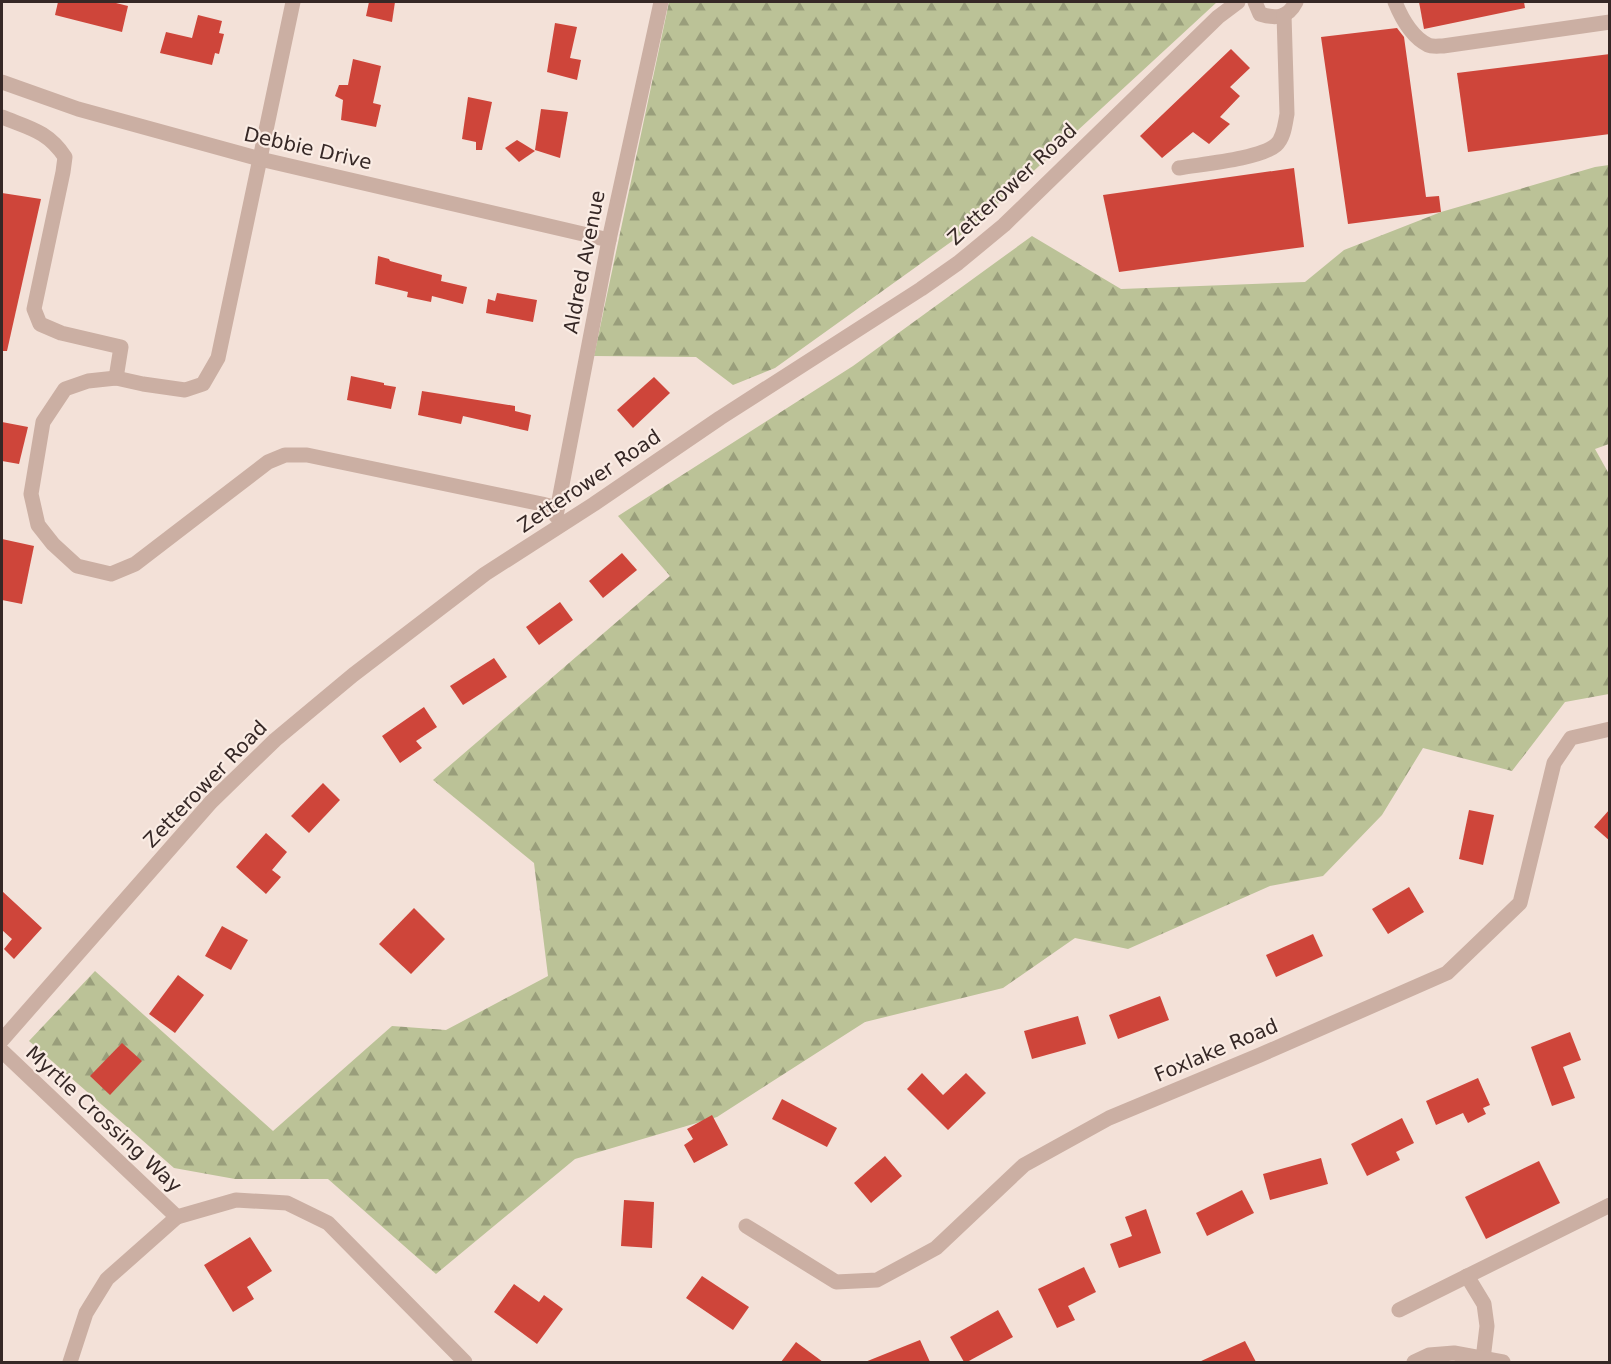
<svg xmlns="http://www.w3.org/2000/svg" width="1611" height="1364" viewBox="0 0 1611 1364" font-family="'DejaVu Sans',sans-serif">
<style>
.forest{fill:url(#forest-firs)}
.building{fill:#ce453a}
.lines{fill:none;stroke-linecap:round;stroke-linejoin:round}
.minor{stroke:#cbafa3;stroke-width:15}
.labels{text-anchor:middle;dominant-baseline:central;stroke-width:4.5;stroke-linejoin:round;paint-order:stroke}
.street-label{font-size:20px;fill:#362826;stroke:#faece4}
</style>
<defs>
<pattern id="forest-firs" width="22" height="20" patternUnits="userSpaceOnUse" patternTransform="scale(1.5)"><rect width="22" height="20" fill="#bbc297"/><path d="M5 1l3.5 6h-7zM16 11l3.5 6h-7z" fill="#999e7b"/></pattern>
</defs>
<rect width="100%" height="100%" fill="#f3e1d8"/>
<g class="forest">
<polygon points="669,2 1217,2 976,224 775,368 733,385 696,357 594,356"/>
<polygon points="1609,165 1609,444 1595,449 1609,474 1609,694 1565,702 1512,771 1423,748 1382,815 1323,876 1270,886 1128,949 1075,938 1003,988 865,1022 717,1117 575,1159 436,1274 328,1179 235,1179 174,1168 29,1041 95,971 273,1131 392,1026 446,1030 548,976 534,863 433,780 670,576 618,516 853,366 1032,236 1121,289 1305,282 1344,250 1441,212 1595,167"/>
</g>
<g class="building">
<polygon points="58,2 112,2 128,6 122,32 55,15"/>
<polygon points="369,2 395,2 392,22 366,16"/>
<polygon points="1419,2 1524,2 1525,8 1424,29"/>
<polygon points="198,15 222,21 219,33 224,34 219,54 215,53 212,65 160,53 166,32 192,38"/>
<polygon points="555,23 577,27 570,58 581,60 577,80 547,72"/>
<polygon points="1397,28 1404,37 1426,197 1439,196 1441,212 1348,224 1321,37"/>
<polygon points="1231,49 1250,68 1230,87 1240,96 1220,117 1230,124 1209,144 1193,132 1162,158 1140,136"/>
<polygon points="1610,54 1610,134 1468,152 1457,73"/>
<polygon points="353,59 381,66 373,103 381,105 376,127 341,120 343,100 335,96 339,85 348,85"/>
<polygon points="468,97 492,102 482,150 476,150 476,142 462,139"/>
<polygon points="541,109 568,112 560,158 535,150"/>
<polygon points="517,140 535,151 519,162 505,148"/>
<polygon points="1294,168 1304,247 1119,272 1103,195"/>
<polygon points="2,193 41,199 7,351 2,351"/>
<polygon points="378,256 389,259 390,261 442,275 441,281 467,287 463,304 432,296 431,302 407,297 408,292 375,284"/>
<polygon points="497,293 537,300 533,322 486,313 488,299 495,301"/>
<polygon points="351,376 384,383 384,385 396,387 391,409 347,400"/>
<polygon points="654,377 670,393 633,428 617,410"/>
<polygon points="422,391 515,406 515,411 531,415 528,431 463,416 461,424 418,415"/>
<polygon points="2,422 28,427 19,464 2,461"/>
<polygon points="2,539 34,546 22,604 2,600"/>
<polygon points="622,553 637,570 603,598 589,581"/>
<polygon points="560,602 573,620 539,645 526,627"/>
<polygon points="494,658 507,677 463,705 450,686"/>
<polygon points="424,707 437,727 416,741 422,748 400,763 382,736"/>
<polygon points="323,783 340,800 309,833 291,816"/>
<polygon points="1610,809 1610,841 1594,827"/>
<polygon points="1469,810 1494,815 1483,865 1459,859"/>
<polygon points="266,833 287,852 272,870 281,877 266,894 236,867"/>
<polygon points="1409,887 1424,912 1388,934 1372,909"/>
<polygon points="2,891 42,928 14,959 4,949 12,939 2,930"/>
<polygon points="414,908 445,939 411,974 379,944"/>
<polygon points="222,926 248,940 231,970 205,956"/>
<polygon points="1313,934 1323,956 1276,977 1266,955"/>
<polygon points="178,975 204,995 175,1033 149,1014"/>
<polygon points="1160,996 1169,1020 1118,1039 1109,1015"/>
<polygon points="1078,1016 1086,1044 1032,1059 1024,1031"/>
<polygon points="1570,1032 1581,1060 1563,1067 1575,1098 1552,1106 1531,1047"/>
<polygon points="122,1043 142,1061 110,1095 90,1076"/>
<polygon points="922,1073 943,1095 966,1073 986,1093 948,1130 907,1089"/>
<polygon points="1478,1078 1490,1105 1483,1108 1486,1114 1468,1123 1463,1113 1436,1125 1426,1101"/>
<polygon points="782,1099 837,1128 827,1147 772,1119"/>
<polygon points="712,1115 728,1145 694,1163 684,1145 693,1139 687,1129"/>
<polygon points="1402,1118 1414,1143 1396,1152 1400,1160 1367,1176 1351,1144"/>
<polygon points="885,1156 902,1176 871,1203 854,1183"/>
<polygon points="1321,1158 1328,1184 1270,1200 1263,1174"/>
<polygon points="1539,1161 1560,1203 1486,1239 1465,1197"/>
<polygon points="1242,1190 1254,1213 1207,1236 1196,1213"/>
<polygon points="624,1200 654,1202 652,1248 621,1246"/>
<polygon points="1146,1209 1161,1253 1119,1268 1110,1244 1132,1236 1125,1217"/>
<polygon points="250,1237 272,1271 247,1287 254,1299 233,1312 204,1265"/>
<polygon points="1084,1267 1096,1292 1068,1306 1075,1320 1057,1328 1038,1289"/>
<polygon points="702,1276 749,1307 733,1330 686,1298"/>
<polygon points="514,1284 539,1302 544,1295 563,1309 537,1344 494,1312"/>
<polygon points="998,1310 1013,1337 967,1362 964,1362 950,1337"/>
<polygon points="920,1340 930,1362 865,1362"/>
<polygon points="1245,1341 1256,1362 1199,1362"/>
<polygon points="796,1342 823,1362 781,1362"/>
</g>
<g class="lines">
<g class="minor">
<polyline points="293,2 218,358 203,384 185,390 143,384 116,378 88,381 65,389 43,422 31,494 38,525 53,544 77,566 111,574 135,564 268,462 285,455 307,455 542,504 557,508"/>
<path d="M1255,2l5,12c16,5 28,4 36,-12"/>
<path d="M1395,2c6,15 17,35 33,43 4,2 11,1 15,1l167,-24"/>
<polyline points="2,82 78,109 260,159 609,240"/>
<path d="M2,117c27,11 46,14 63,40l-2,15 -29,137 6,15 21,9 60,14 -5,31"/>
<path d="M1179,168c23,-4 81,-9 97,-23 8,-7 9,-21 11,-31l-3,-99"/>
<polyline points="556,516 609,240 661,2"/>
<polyline points="2,1040 211,802 275,740 353,675 485,574 594,504 720,418 921,289 958,263 1004,225 1218,17 1238,2"/>
<polyline points="2,1051 177,1217"/>
<polyline points="746,1226 836,1282 877,1280 936,1248 1024,1165 1109,1118 1260,1055 1447,973 1520,903 1554,763 1571,738 1610,729"/>
<polyline points="1467,1276 1484,1304 1487,1326 1483,1359"/>
<polyline points="1399,1310 1610,1205"/>
<polyline points="70,1362 86,1313 107,1279 177,1217 236,1200 287,1203 328,1223 465,1362"/>
<polyline points="1414,1362 1429,1355 1454,1353 1503,1362"/>
</g>
</g>
<g class="labels">
<g class="street-label">
<text transform="translate(308 148) rotate(13)">Debbie Drive</text>
<text transform="translate(1012 184) rotate(-43)">Zetterower Road</text>
<text transform="translate(584 262) rotate(-79)">Aldred Avenue</text>
<text transform="translate(589 481) rotate(-34)">Zetterower Road</text>
<text transform="translate(205 784) rotate(-46)">Zetterower Road</text>
<text transform="translate(1216 1050) rotate(-23)">Foxlake Road</text>
<text transform="translate(104 1119) rotate(43)">Myrtle Crossing Way</text>
</g>
</g>
<rect width="1611" height="1364" fill="none" stroke="#362826" stroke-width="6"/>
</svg>
